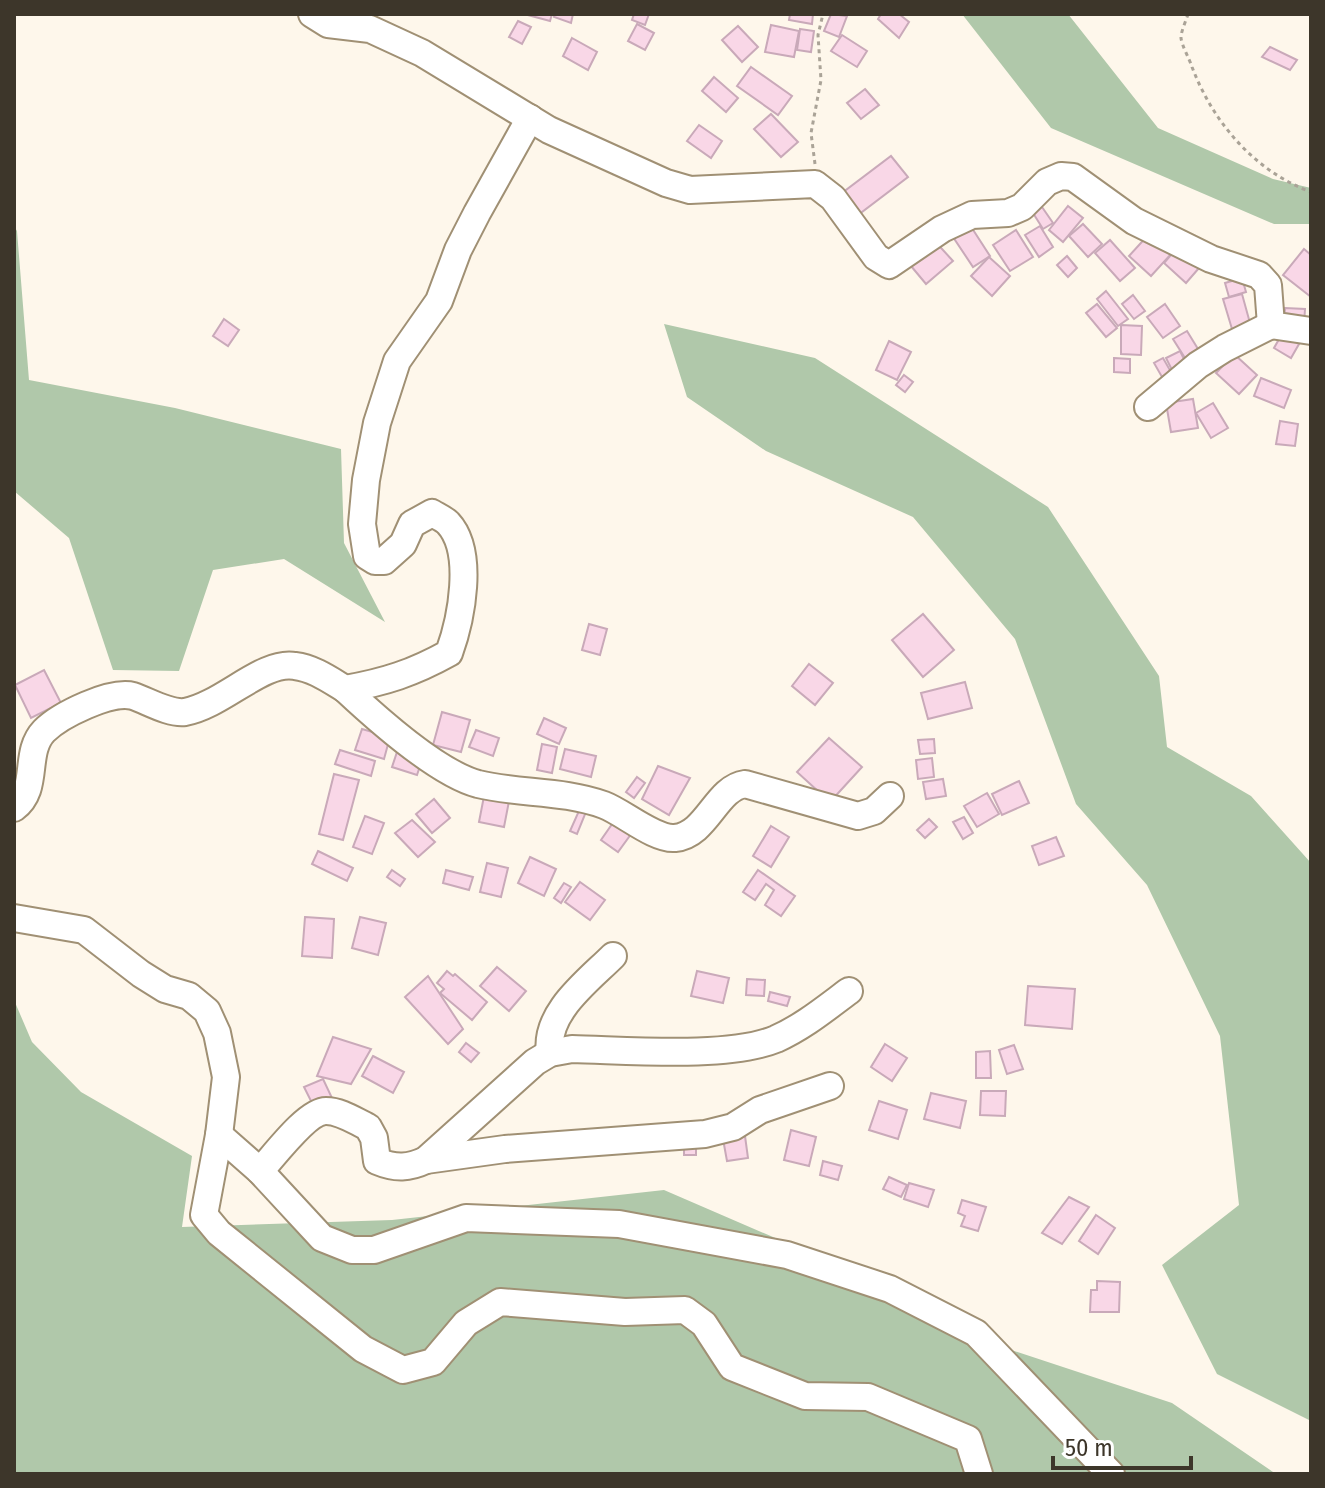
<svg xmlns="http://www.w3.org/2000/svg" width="1325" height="1488" viewBox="0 0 1325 1488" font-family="'Fira Sans Condensed',sans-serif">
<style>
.forest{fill:#b0c8aa}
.building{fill:#f9d7e7;stroke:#c9a9b9;stroke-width:2}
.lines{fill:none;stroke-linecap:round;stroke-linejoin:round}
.minor-casing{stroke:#a09074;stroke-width:30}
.path{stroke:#aaa397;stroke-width:3;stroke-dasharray:4 4;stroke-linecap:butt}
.minor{stroke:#fff;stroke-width:26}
</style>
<rect width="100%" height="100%" fill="#fef7eb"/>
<g class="forest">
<polygon points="962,14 1068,14 1158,128 1273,179 1311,188 1311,224 1274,224 1051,128"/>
<polygon points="14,226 17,231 29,380 175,408 341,449 344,543 385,622 284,559 213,570 179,671 113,670 69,538 14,491"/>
<polygon points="664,324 815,358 1048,507 1159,676 1167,747 1251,796 1311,863 1311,1421 1217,1374 1162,1265 1239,1205 1220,1036 1147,885 1076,804 1015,639 913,517 766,451 687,397"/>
<polygon points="14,1000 32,1042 81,1092 192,1156 182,1227 392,1220 664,1190 875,1281 957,1332 1172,1403 1276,1474 14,1474"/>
</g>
<g class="building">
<polygon points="524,14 552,14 550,21"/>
<polygon points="555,14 573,14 571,23 554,17"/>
<polygon points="634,14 649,14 645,25 632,20"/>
<polygon points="790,14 813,14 812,24 789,20"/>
<polygon points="831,14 847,16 839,37 824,31"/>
<polygon points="881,14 899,14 909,22 899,38 878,19"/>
<polygon points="518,21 531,27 522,44 509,37"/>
<polygon points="637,24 654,33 645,50 628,41"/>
<polygon points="771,25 799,31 794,57 765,52"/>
<polygon points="738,26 758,47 742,62 722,40"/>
<polygon points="800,29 814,31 811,52 797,50"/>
<polygon points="842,35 867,51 857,67 831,51"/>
<polygon points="572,38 597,52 588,70 563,56"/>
<polygon points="1270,47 1297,60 1290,70 1262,57"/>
<polygon points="751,67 792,96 778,115 737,86"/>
<polygon points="714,77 738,98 726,112 702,91"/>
<polygon points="865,89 879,105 861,119 847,103"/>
<polygon points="771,114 798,142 781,157 754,129"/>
<polygon points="699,125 722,141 711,158 687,141"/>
<polygon points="891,156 908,177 858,215 842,193"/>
<polygon points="1068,206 1083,218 1063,242 1049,230"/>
<polygon points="1042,207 1053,223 1043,229 1033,213"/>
<polygon points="968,222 990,256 973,267 951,234"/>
<polygon points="1083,224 1102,244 1088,257 1069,236"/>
<polygon points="1040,226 1053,247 1039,257 1025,235"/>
<polygon points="1016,230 1033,257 1010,271 993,245"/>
<polygon points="1150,233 1172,253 1151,276 1129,256"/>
<polygon points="932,238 953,261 926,284 906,260"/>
<polygon points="1110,240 1135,268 1120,281 1095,253"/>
<polygon points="1177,248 1199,268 1186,283 1164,263"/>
<polygon points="1304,249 1311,255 1311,297 1283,275"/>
<polygon points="1067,256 1077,268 1068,277 1057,265"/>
<polygon points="989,257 1010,276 992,296 971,276"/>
<polygon points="1242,278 1246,292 1229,297 1225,283"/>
<polygon points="1106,291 1128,319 1118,326 1097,299"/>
<polygon points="1242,294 1250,323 1232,329 1223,299"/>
<polygon points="1133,295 1145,311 1134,319 1122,304"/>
<polygon points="1097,304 1117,328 1106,337 1086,313"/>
<polygon points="1165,304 1180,326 1163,338 1147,317"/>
<polygon points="1285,308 1305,309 1304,325 1284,324"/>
<polygon points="224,319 239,330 228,346 213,336"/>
<polygon points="1121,325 1142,326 1141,355 1121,354"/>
<polygon points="1187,331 1198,349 1185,358 1173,339"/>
<polygon points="1282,334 1299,344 1291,358 1274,348"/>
<polygon points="889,341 911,352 897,380 876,370"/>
<polygon points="1180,351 1186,363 1172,370 1166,358"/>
<polygon points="1234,354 1257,375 1239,394 1216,373"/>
<polygon points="1114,358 1130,359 1130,373 1114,372"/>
<polygon points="1163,358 1171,372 1162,377 1154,363"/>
<polygon points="904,375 913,382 905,392 896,385"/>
<polygon points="1261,378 1291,390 1284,408 1254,396"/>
<polygon points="1193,399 1198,428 1171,432 1166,403"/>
<polygon points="1213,403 1228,428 1211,438 1196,413"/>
<polygon points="1280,421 1298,424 1295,446 1276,444"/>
<polygon points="923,614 954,650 923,677 892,640"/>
<polygon points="589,624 607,629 600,655 582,650"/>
<polygon points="809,664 833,683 815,705 792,686"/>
<polygon points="44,670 61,703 31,718 15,685"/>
<polygon points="965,682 972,708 928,719 921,693"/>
<polygon points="442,712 470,720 461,752 433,745"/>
<polygon points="544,718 566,728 559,744 537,734"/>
<polygon points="362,729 390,737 384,759 355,750"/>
<polygon points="476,730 499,738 493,756 469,747"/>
<polygon points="829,738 862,767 830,802 797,772"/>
<polygon points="934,739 935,753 920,754 918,740"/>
<polygon points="542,744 557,747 552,773 537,770"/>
<polygon points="398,749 423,757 417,775 392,767"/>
<polygon points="565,749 596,756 591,777 560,769"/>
<polygon points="340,750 375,761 371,776 335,764"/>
<polygon points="932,758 934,777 918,779 916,760"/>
<polygon points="658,766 690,778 669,815 642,799"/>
<polygon points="334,774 359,780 343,840 319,834"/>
<polygon points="637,777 645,783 634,798 626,792"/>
<polygon points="943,779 946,796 926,799 923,782"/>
<polygon points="1019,781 1029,803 1002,815 992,794"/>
<polygon points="485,791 510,796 504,827 479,822"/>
<polygon points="987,793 999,814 977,827 964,806"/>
<polygon points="434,799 450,818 432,833 416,814"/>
<polygon points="582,804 588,807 577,834 570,831"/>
<polygon points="365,816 384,823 372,854 353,847"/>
<polygon points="617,817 634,830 618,852 601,840"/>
<polygon points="964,817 973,833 963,839 953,822"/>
<polygon points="929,819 937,827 925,838 917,830"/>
<polygon points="412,820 435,842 418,857 395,833"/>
<polygon points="771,826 789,837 771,867 753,856"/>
<polygon points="1056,837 1064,856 1039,865 1032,846"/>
<polygon points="318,851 353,868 347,881 312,864"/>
<polygon points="530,857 556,869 544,896 518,883"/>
<polygon points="487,863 508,868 501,897 480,892"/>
<polygon points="392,870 405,879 400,886 387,877"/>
<polygon points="446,870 473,877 469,890 443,883"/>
<polygon points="758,870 795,896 781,916 765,905 774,890 766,884 755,900 743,892"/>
<polygon points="580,882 605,900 590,920 565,902"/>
<polygon points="564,883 571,887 561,903 554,898"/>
<polygon points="305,917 334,919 332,958 302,956"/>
<polygon points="360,917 386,923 378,955 352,948"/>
<polygon points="497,967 526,991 509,1011 480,986"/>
<polygon points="447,971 453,976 455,974 487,1002 472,1020 440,993 444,989 437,983"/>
<polygon points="697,971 729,978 723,1003 691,996"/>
<polygon points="428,976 463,1029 448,1044 405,997"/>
<polygon points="747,979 765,980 764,996 746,995"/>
<polygon points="1028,986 1075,989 1072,1029 1025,1025"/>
<polygon points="770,992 790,997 787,1006 768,1001"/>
<polygon points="333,1037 371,1049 351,1084 317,1076"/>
<polygon points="466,1043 479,1053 471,1062 459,1052"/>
<polygon points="885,1044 907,1058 892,1081 871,1067"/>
<polygon points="1014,1045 1023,1069 1007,1074 999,1050"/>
<polygon points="990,1051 991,1078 976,1078 976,1052"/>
<polygon points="373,1056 404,1072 393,1093 362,1076"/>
<polygon points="323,1079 332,1098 314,1107 304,1087"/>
<polygon points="981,1091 1006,1091 1005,1116 980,1115"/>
<polygon points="931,1093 966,1101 960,1128 924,1119"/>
<polygon points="879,1101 907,1110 898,1139 869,1130"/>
<polygon points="791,1130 816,1137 809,1166 784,1160"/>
<polygon points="745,1136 748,1158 727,1161 723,1139"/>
<rect x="684" y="1141" width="12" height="14"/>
<polygon points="823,1161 842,1166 838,1180 820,1175"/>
<polygon points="889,1177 907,1185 901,1197 883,1189"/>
<polygon points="909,1183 934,1190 928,1207 904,1199"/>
<polygon points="1069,1197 1089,1207 1062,1244 1042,1233"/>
<polygon points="962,1200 986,1207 978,1231 961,1226 965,1216 958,1213"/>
<polygon points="1096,1215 1115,1228 1098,1254 1079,1241"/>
<polygon points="1097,1281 1120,1282 1119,1312 1090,1312 1091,1290 1097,1290"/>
</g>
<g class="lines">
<g class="minor-casing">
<g id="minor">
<polyline points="312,14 328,24 370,29 422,53 549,130 666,183 690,190 815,184 833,198 876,257 889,265 942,229 972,215 1008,213 1022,207 1047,182 1061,176 1073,177 1134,221 1211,259 1259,275 1268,285 1271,325 1311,331"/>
<polyline points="1148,407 1198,365 1225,348 1271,325"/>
<path d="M345,689c31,29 92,84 133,95 41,10 85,6 126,21 19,7 51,35 71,33 32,-3 41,-50 70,-54l113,32 16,-5 16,-15"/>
<path d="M14,808c26,-19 9,-55 30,-77 16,-16 67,-41 89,-35 15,5 36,18 52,16 38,-7 78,-52 110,-46 18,2 35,14 50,23 40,-7 68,-16 104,-36 12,-33 26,-101 -1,-130 -4,-4 -11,-7 -16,-10l-20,11 -9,20 -19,17h-9l-8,-5 -5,-32 4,-44 11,-57 20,-62 42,-60 19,-51 19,-37 53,-95"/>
<polyline points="14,918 84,930 141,974 165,989 189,996 207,1011 217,1033 226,1077 219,1135 204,1215 219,1233 363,1349 403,1370 433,1362 466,1323 500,1302 625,1312 685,1310 704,1324 732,1367 805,1396 868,1397 968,1439 979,1474"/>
<path d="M550,1053c-6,-40 38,-72 63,-97"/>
<polyline points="219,1135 260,1171 322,1238 352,1250 374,1250 466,1218 619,1224 787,1255 890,1289 976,1333 1111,1474"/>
<polyline points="426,1160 505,1149 705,1134 733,1127 760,1110 830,1086"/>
<path d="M260,1171c14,-15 47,-60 66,-60 15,0 29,10 42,16l6,11 3,23c19,8 32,7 49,-1l109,-98 15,-9 22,-4c54,1 156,10 204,-10 27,-12 50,-31 73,-48"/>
</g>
</g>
<g class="path">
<path d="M1188,14c-2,7 -7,17 -7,24 1,8 8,20 11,29 21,55 62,104 119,125"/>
<polyline points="815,164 811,133 821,80 818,35 823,14"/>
</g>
<use href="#minor" class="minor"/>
</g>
<rect width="1325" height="1488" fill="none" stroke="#3d362a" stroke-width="32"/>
<path d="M1053 1456v12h138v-12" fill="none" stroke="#3d362a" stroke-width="4"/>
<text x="1065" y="1456" font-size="24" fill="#3d362a" stroke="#ffffff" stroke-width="6" paint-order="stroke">50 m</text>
</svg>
